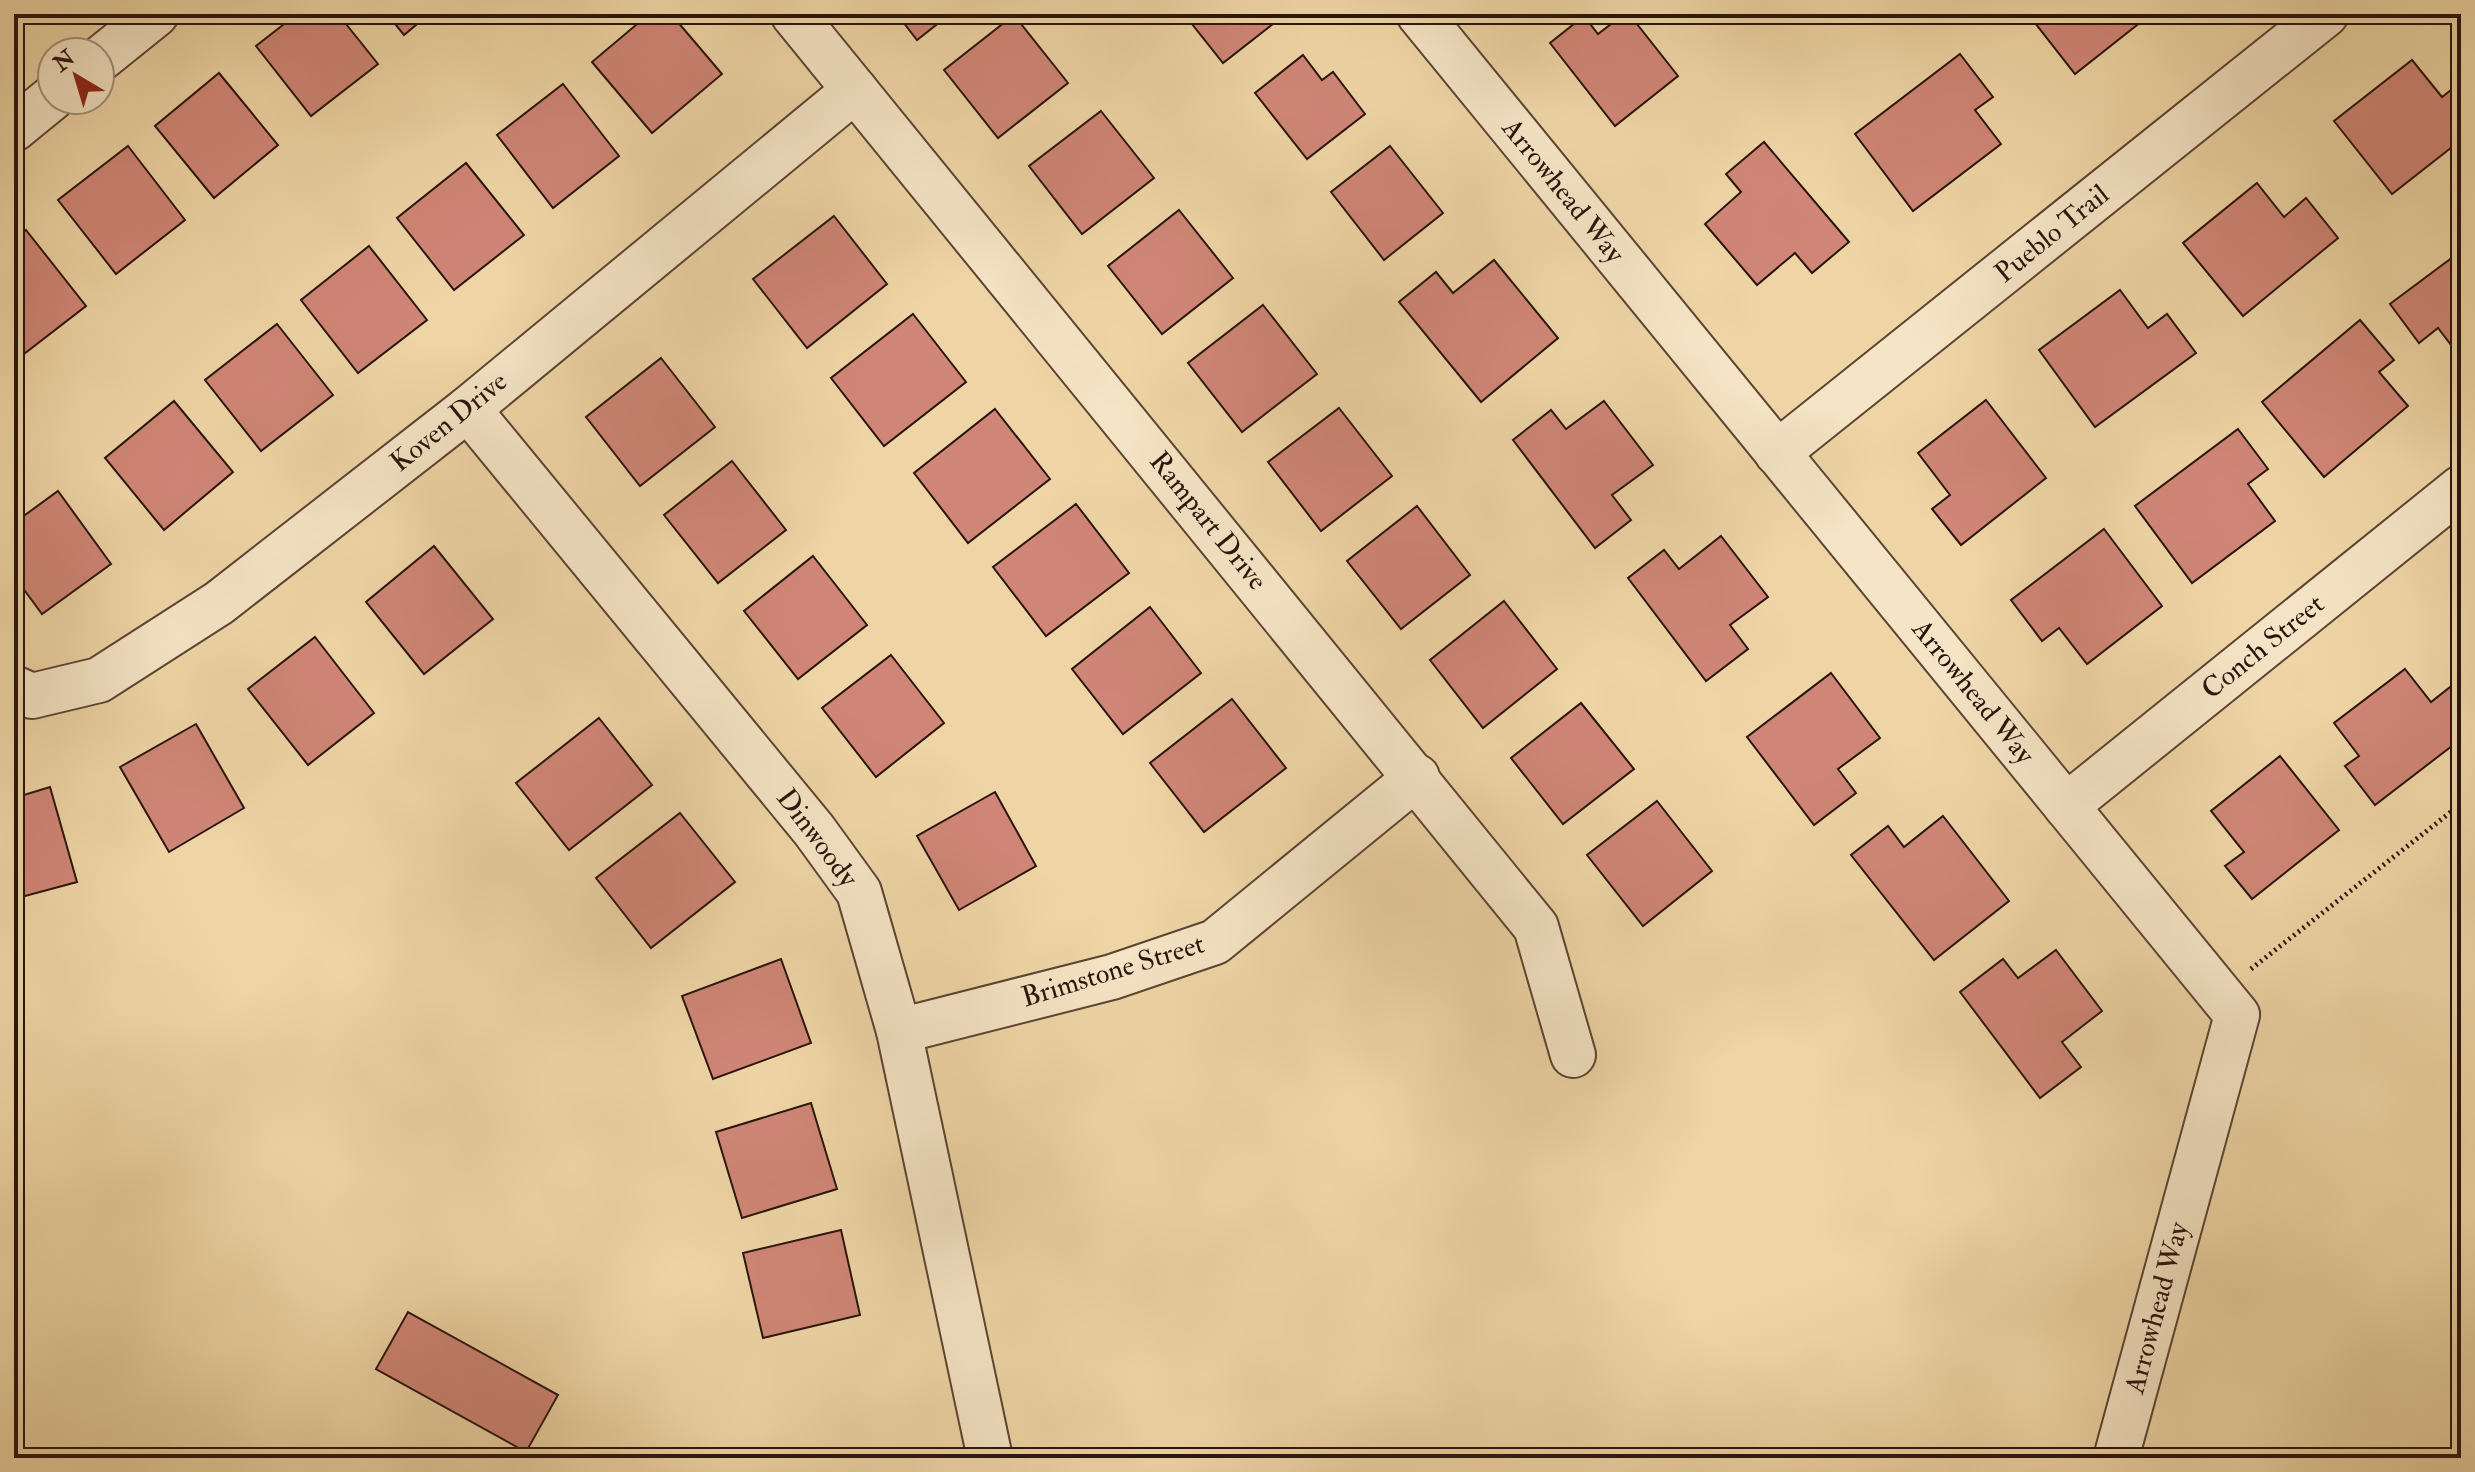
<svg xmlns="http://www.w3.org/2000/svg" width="2475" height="1472" viewBox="0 0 2475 1472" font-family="'IM FELL Double Pica',serif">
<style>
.building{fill:#d08677;stroke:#29140d;stroke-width:2}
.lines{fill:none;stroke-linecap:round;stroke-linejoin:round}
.minor-casing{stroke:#5a4433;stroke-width:48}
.path{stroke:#29140d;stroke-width:5;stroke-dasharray:2 4;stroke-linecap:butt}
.minor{stroke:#f5e4c5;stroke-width:44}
.labels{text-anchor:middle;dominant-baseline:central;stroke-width:8;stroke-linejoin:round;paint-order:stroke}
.street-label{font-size:28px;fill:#29140d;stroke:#f5e4c5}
</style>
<rect width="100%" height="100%" fill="#efd5a6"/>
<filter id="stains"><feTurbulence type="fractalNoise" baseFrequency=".0025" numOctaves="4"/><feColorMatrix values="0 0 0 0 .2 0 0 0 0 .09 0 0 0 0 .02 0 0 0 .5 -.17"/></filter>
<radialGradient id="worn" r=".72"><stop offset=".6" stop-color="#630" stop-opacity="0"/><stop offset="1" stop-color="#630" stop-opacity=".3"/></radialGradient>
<g class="building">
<polygon points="297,14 338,14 378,64 311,116 256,46"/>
<polygon points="387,14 429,14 404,35"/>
<polygon points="649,14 671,14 722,74 652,133 592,62"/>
<polygon points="897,14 950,14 917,40"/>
<polygon points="1184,14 1280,14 1282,17 1223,63"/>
<polygon points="1624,14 1629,14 1678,76 1615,126 1550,43 1584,16 1598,34"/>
<polygon points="2028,14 2151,14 2075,74"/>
<polygon points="1014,15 1068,83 998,138 944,70"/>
<polygon points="1960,54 1993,97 1975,110 2001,144 1913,211 1855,134"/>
<polygon points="1303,55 1322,80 1333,72 1365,114 1307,159 1255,93"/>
<polygon points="2412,60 2442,97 2461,82 2461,140 2392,194 2334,121"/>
<polygon points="219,73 278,145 214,198 155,126"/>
<polygon points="563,84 619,156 553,208 497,135"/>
<polygon points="1101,111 1154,178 1082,234 1029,166"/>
<polygon points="1764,142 1849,242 1812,273 1795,253 1757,285 1705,224 1741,192 1726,174"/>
<polygon points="128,146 185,220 116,274 58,200"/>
<polygon points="1390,146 1443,213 1384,260 1331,192"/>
<polygon points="466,163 524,235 454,290 397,218"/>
<polygon points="2257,183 2284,217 2306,198 2338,238 2243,316 2183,243"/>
<polygon points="1179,210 1233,278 1162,334 1108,266"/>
<polygon points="834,216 887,284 807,348 753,279"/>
<polygon points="26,230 86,306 20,357 14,349 14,240"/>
<polygon points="369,246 427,320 358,373 301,300"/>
<polygon points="2461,251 2461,358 2438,328 2419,343 2390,304"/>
<polygon points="1494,260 1558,338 1481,402 1399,302 1436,272 1453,293"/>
<polygon points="2120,290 2148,328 2167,314 2196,353 2095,427 2039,350"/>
<polygon points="1263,305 1317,374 1242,432 1188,363"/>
<polygon points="913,314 966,382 884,446 831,378"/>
<polygon points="2360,320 2394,360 2379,372 2408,406 2324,477 2262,402"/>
<polygon points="277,324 333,395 261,451 205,380"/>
<polygon points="661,358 715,427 640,486 586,417"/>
<polygon points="1986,400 2046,478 1961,545 1932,509 1950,495 1918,453"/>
<polygon points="174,401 233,472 164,530 105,458"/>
<polygon points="1604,401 1653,465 1612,495 1631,520 1595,548 1513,440 1551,410 1566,429"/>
<polygon points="1339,408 1392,476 1321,531 1268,462"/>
<polygon points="995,409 1050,479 968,543 914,473"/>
<polygon points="2238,429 2268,469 2248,484 2275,521 2192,583 2135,506"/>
<polygon points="732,461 786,530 718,583 664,515"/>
<polygon points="58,491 111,564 42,614 14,576 14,523"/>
<polygon points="1076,504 1129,573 1046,636 993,567"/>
<polygon points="1417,506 1470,575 1401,629 1347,561"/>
<polygon points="2104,529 2162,606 2087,664 2059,628 2042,641 2011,600"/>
<polygon points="1721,536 1768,597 1730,625 1748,649 1706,681 1628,578 1664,550 1679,569"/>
<polygon points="434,546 493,619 424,674 366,602"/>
<polygon points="813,556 867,625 798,679 744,611"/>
<polygon points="1504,601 1557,669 1483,728 1430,660"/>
<polygon points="1150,607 1201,673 1123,734 1072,669"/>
<polygon points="315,637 374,713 308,765 248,689"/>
<polygon points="891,655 944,723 876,777 822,708"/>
<polygon points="2405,669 2431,702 2454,684 2461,693 2461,739 2375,805 2345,766 2359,756 2334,723"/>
<polygon points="1831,673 1880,738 1838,769 1856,793 1814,825 1747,737"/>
<polygon points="1232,699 1286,768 1204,832 1150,763"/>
<polygon points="1581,703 1634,769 1563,824 1511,758"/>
<polygon points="599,718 652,785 569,850 516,783"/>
<polygon points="196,724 244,808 169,852 120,767"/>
<polygon points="2280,756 2339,830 2252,899 2225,866 2244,852 2211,811"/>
<polygon points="50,787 77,882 14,899 14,798"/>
<polygon points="995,792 1036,866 959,910 917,836"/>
<polygon points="1657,801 1712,871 1643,926 1587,855"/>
<polygon points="680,813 735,882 651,948 596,878"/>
<polygon points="1943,816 2009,901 1934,960 1851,855 1888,826 1904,847"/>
<polygon points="2056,950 2102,1011 2062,1042 2081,1067 2040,1098 1960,992 2003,959 2018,978"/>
<polygon points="781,959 811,1043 713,1079 682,996"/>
<polygon points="811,1103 837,1189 742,1218 716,1132"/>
<polygon points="841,1230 860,1315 763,1338 743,1253"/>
<polygon points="408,1312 558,1395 526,1452 376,1369"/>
</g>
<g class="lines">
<g class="minor-casing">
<g id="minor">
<polyline points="793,14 1536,927 1573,1055"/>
<polyline points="1419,14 2237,1015 2116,1458"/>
<polyline points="100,59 156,14"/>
<polyline points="14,129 52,98"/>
<polyline points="468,409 814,830 859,892 899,1031 990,1458"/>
<polyline points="1777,453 2326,14"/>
<polyline points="14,688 32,696 99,680 219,603 468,409 855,90"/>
<polyline points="2066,806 2461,488"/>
<polyline points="899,1031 1112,977 1215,942 1417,777"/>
</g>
</g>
<polyline class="path" points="2251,969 2461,804"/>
<use href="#minor" class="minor"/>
</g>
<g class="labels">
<g class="street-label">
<text transform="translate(1563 191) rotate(51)">Arrowhead Way</text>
<text transform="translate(2052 234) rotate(-39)">Pueblo Trail</text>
<text transform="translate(449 422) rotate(-39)">Koven Drive</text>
<text transform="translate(1208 521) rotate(51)">Rampart Drive</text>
<text transform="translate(2263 647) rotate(-39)">Conch Street</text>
<text transform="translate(1973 692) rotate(51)">Arrowhead Way</text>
<text transform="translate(817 838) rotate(53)">Dinwoody</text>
<text transform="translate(1113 971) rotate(-17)">Brimstone Street</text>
<text transform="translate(2157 1308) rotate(-75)">Arrowhead Way</text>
</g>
</g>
<rect width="2475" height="1472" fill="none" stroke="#efd5a6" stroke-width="48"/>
<rect x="16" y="16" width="2443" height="1440" fill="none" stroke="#29140d" stroke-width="4"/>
<rect x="24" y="24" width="2427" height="1424" fill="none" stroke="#29140d" stroke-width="2"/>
<g transform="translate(76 76) rotate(322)"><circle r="38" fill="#f5e4c5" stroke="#a3917b" stroke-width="2"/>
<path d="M0-6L14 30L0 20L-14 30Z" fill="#8f2418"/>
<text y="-12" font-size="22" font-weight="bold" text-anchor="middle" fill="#29140d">N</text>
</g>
<rect width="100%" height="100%" filter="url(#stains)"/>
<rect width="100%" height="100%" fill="url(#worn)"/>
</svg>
